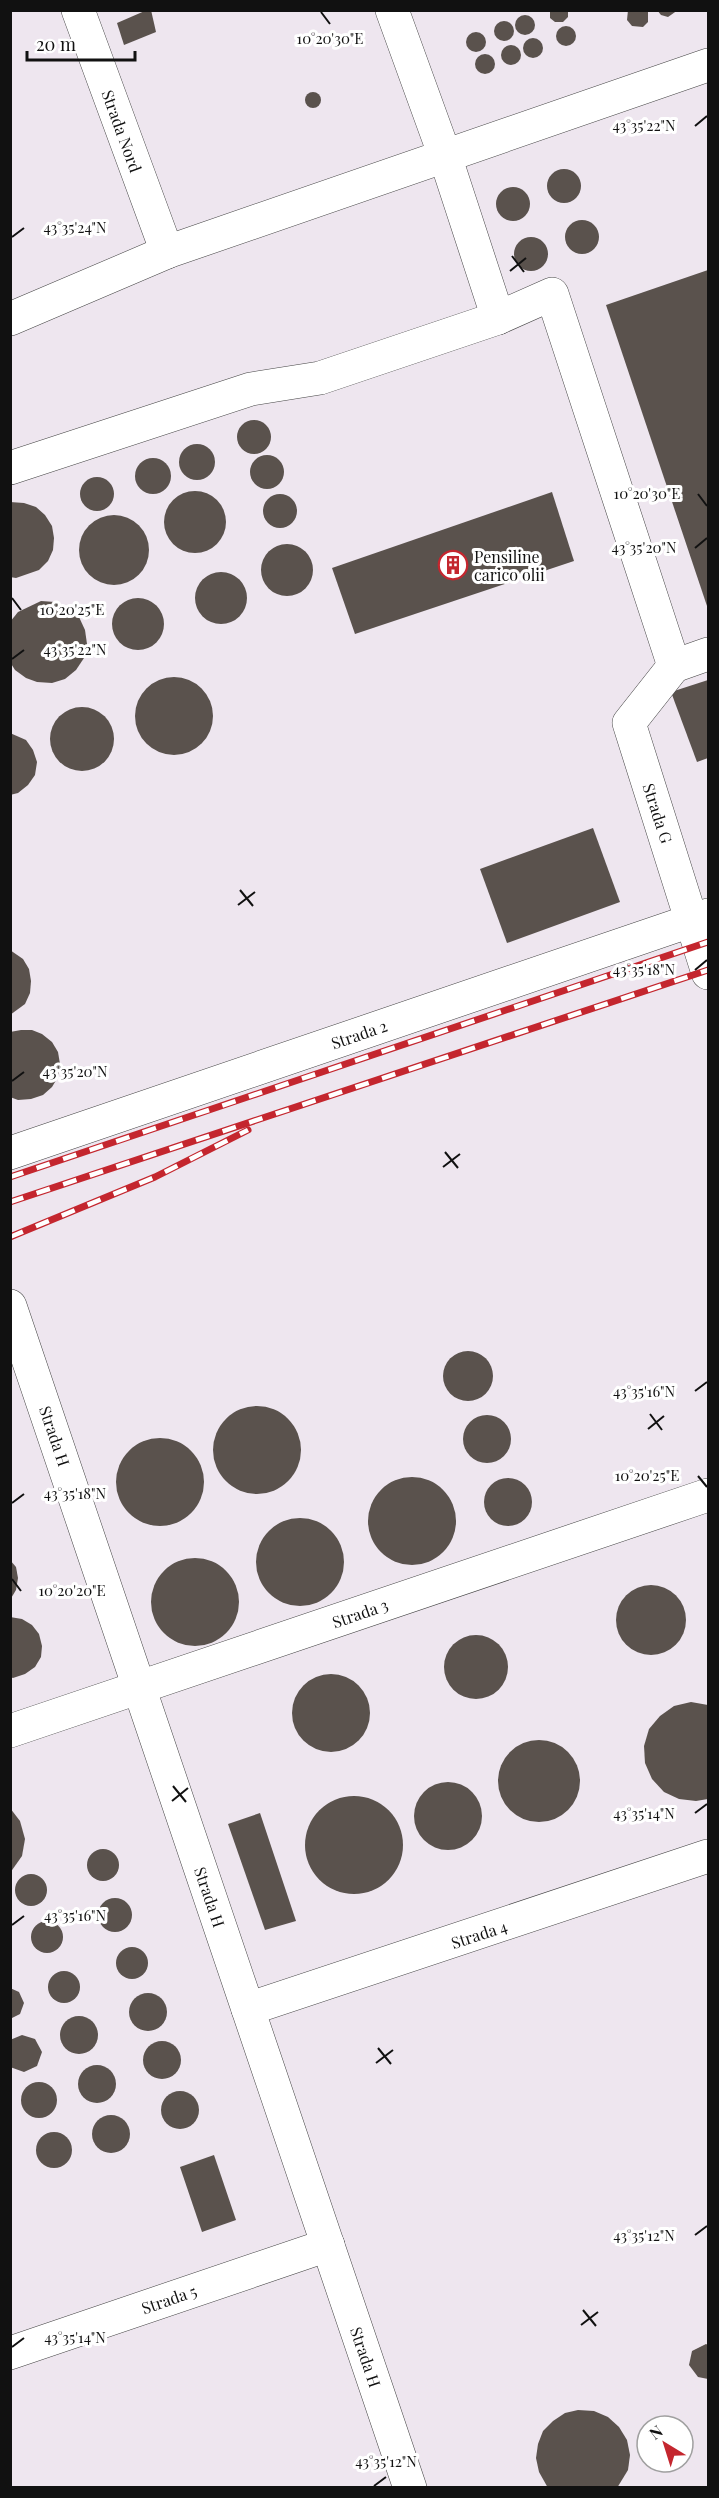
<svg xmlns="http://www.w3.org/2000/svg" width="719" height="2498" viewBox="0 0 719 2498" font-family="'Playfair Display',serif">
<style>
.industrial{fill:#eee6ef;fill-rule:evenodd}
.building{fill:#5a524d}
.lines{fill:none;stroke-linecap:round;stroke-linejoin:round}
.minor-casing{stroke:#444;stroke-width:34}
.minor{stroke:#fff;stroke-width:33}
.rail-casing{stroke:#c4262e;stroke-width:7}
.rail{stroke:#fff;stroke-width:4.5;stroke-dasharray:14;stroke-linecap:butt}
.ticks{fill:none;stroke:#111;stroke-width:2}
.labels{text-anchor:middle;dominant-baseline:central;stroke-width:6;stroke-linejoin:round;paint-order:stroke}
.street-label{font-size:16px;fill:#111;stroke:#fff}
.poi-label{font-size:16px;fill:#111;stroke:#fff;text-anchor:start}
.ticks-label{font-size:15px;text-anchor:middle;fill:#111;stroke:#fff;stroke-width:6;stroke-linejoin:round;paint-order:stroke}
</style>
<rect width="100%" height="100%" fill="#fffdf5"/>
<path class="industrial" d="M11,11h697v2476l-697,1zM647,2426h36v36h-36z"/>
<g class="building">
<polygon points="147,10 151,10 156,32 124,45 117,23"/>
<polygon points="550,10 568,10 568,17 563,22 555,22 550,18"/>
<polygon points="628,10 648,10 648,22 643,27 632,26 627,20"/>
<polygon points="657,10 678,10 668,17 661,15"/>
<circle cx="525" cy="25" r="10"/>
<circle cx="504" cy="31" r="10"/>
<circle cx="566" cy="36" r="10"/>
<circle cx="476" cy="42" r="10"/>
<circle cx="533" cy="48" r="10"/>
<circle cx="511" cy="55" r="10"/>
<circle cx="485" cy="64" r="10"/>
<circle cx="313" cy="100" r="8"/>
<circle cx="564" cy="186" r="17"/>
<circle cx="513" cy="204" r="17"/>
<circle cx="582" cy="237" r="17"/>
<circle cx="531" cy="254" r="17"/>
<polygon points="708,270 708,609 606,305"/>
<circle cx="254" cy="437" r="17"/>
<circle cx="197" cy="462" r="18"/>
<circle cx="267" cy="472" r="17"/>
<circle cx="153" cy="476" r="18"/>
<circle cx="97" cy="494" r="17"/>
<circle cx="195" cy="522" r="31"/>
<polygon points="552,492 574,561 355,634 332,568"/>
<circle cx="280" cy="511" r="17"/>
<polygon points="10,502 24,503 36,507 45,515 52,526 54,538 53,550 48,561 39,570 16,578 10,577"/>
<circle cx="114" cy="550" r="35"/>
<circle cx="287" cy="570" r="26"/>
<circle cx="221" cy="598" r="26"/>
<circle cx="138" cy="624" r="26"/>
<polygon points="41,601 55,602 69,608 79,617 85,630 87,644 84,658 76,670 65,679 52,683 37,682 26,678 15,670 10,662 10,622 18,612"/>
<circle cx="174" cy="716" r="39"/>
<polygon points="708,680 708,758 697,762 671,692"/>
<circle cx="82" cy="739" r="32"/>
<polygon points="10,733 26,740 33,750 37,762 35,775 28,785 18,793 10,795"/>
<polygon points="593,828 620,902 507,943 480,869"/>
<polygon points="10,950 23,959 29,969 31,981 30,993 25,1004 10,1015"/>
<polygon points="21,1030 32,1030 42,1034 52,1042 58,1052 60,1064 58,1077 52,1087 43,1095 31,1099 18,1100 10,1097 10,1032"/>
<circle cx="468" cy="1376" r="25"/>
<circle cx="257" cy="1450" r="44"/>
<circle cx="487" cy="1439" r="24"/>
<circle cx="160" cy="1482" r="44"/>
<circle cx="412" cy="1521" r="44"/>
<circle cx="508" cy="1502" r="24"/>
<circle cx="300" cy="1562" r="44"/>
<circle cx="195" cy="1602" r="44"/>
<polygon points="10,1560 16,1567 18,1578 16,1590 10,1600"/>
<circle cx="651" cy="1620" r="35"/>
<polygon points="10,1617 22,1619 32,1625 39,1634 42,1646 41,1657 35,1667 25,1674 13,1678 10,1677"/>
<circle cx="476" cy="1667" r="32"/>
<circle cx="331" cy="1713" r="39"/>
<polygon points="691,1702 708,1705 708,1799 696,1801 679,1799 664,1792 652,1779 645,1763 644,1746 649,1729 660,1716 674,1706"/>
<circle cx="539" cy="1781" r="41"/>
<circle cx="448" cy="1816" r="34"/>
<circle cx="354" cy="1845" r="49"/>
<polygon points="10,1808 20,1821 25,1839 22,1856 10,1873"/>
<polygon points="260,1813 296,1921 265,1930 228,1824"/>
<circle cx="103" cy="1865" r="16"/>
<circle cx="31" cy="1890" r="16"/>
<circle cx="115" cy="1915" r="17"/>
<circle cx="47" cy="1937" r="16"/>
<circle cx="132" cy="1963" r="16"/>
<circle cx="64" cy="1987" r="16"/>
<polygon points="10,1988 19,1992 24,2003 20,2014 10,2019"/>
<circle cx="148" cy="2012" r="19"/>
<circle cx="79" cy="2035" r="19"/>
<polygon points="22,2035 35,2039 42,2052 37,2066 24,2072 10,2067 10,2040"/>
<circle cx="162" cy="2060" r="19"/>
<circle cx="97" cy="2084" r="19"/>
<circle cx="39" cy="2100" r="18"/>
<circle cx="180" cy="2110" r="19"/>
<circle cx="111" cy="2134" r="19"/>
<circle cx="54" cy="2150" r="18"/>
<polygon points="214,2155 236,2220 202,2232 180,2167"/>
<polygon points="706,2344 708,2345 708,2379 698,2377 689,2365 692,2351"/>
<polygon points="578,2410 594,2411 608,2417 619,2427 627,2440 630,2455 628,2470 617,2488 548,2488 539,2472 536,2458 538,2444 543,2431 553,2421 565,2413"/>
</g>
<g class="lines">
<g class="minor-casing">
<g id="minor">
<polyline points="78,10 167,252"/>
<polyline points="392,10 445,156 498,318"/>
<polyline points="10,319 167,252 708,65"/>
<polyline points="10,468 251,389 320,378 498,318 552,294 674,666"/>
<polyline points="674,666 629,723 708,973"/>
<polyline points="674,666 708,654"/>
<polyline points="10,1153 708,915"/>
<polyline points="10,1306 410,2488"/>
<polyline points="10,1731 708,1495"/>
<polyline points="248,2009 708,1856"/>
<polyline points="10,2353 328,2245"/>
</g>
</g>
<use href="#minor" class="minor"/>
<g class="rail-casing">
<g id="rail">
<polyline points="10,1177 708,942"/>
<polyline points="10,1202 708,970"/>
<polyline points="10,1237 155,1177 248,1130"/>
</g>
</g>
<use href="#rail" class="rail"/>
</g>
<path class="ticks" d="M321,12l9,12M695,126l12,-10M12,237l12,-9M512,256l12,16M510,271l16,-13M698,494l9,12M695,548l12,-10M12,598l9,12M12,659l12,-9M240,890l13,16M238,905l17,-13M695,970l12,-10M12,1081l12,-9M445,1152l13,16M443,1167l17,-13M695,1391l12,-9M650,1414l12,16M648,1429l16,-13M698,1476l9,11M12,1503l12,-9M12,1579l9,12M173,1786l13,16M172,1801l16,-13M695,1813l12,-9M12,1925l12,-9M378,2048l13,16M376,2063l17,-13M695,2235l12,-9M583,2310l13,16M581,2325l17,-13M12,2347l12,-9M374,2486l12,-9"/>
<defs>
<g id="building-ring" transform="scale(1.5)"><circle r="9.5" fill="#fff" stroke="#c4262e" stroke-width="1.5"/><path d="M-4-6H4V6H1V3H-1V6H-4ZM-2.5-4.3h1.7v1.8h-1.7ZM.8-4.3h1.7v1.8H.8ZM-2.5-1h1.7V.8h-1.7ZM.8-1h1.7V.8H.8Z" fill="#c4262e"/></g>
</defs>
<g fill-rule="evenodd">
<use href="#building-ring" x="453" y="565"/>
</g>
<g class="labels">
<g class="street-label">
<text transform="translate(122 131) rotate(70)">Strada Nord</text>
<text transform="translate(658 813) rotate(72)">Strada G</text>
<text transform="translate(359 1034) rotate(-19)">Strada 2</text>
<text transform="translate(55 1436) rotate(71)">Strada H</text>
<text transform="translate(360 1613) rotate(-19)">Strada 3</text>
<text transform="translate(210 1897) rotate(71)">Strada H</text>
<text transform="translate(479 1934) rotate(-18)">Strada 4</text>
<text transform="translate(169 2299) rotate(-19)">Strada 5</text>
<text transform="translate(366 2357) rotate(71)">Strada H</text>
</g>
<g class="poi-label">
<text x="474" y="556">Pensiline<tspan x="474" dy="18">carico olii</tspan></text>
</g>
</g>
<g class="ticks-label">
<text x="330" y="44">10°20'30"E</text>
<text x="644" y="131">43°35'22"N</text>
<text x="75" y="233">43°35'24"N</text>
<text x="647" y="499">10°20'30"E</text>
<text x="644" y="553">43°35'20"N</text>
<text x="72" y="615">10°20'25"E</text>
<text x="75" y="655">43°35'22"N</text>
<text x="644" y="975">43°35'18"N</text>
<text x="75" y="1077">43°35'20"N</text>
<text x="644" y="1397">43°35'16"N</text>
<text x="647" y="1481">10°20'25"E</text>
<text x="75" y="1499">43°35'18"N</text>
<text x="72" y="1596">10°20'20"E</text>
<text x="644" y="1819">43°35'14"N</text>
<text x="75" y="1921">43°35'16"N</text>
<text x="644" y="2241">43°35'12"N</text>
<text x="75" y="2343">43°35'14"N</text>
<text x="386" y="2467">43°35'12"N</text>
</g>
<rect width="719" height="2498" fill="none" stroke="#111111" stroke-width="24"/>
<g transform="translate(665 2444) rotate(322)"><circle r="28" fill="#ffffff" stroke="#a0a0a0" stroke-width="1.5"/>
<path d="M0-4.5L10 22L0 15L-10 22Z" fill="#c4262e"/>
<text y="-9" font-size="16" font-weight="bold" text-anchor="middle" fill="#111111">N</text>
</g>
<path d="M27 51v9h108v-9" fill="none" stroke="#111111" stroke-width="3"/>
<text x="36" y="51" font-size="18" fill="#111111" stroke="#ffffff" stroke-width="4.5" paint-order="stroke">20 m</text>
</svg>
